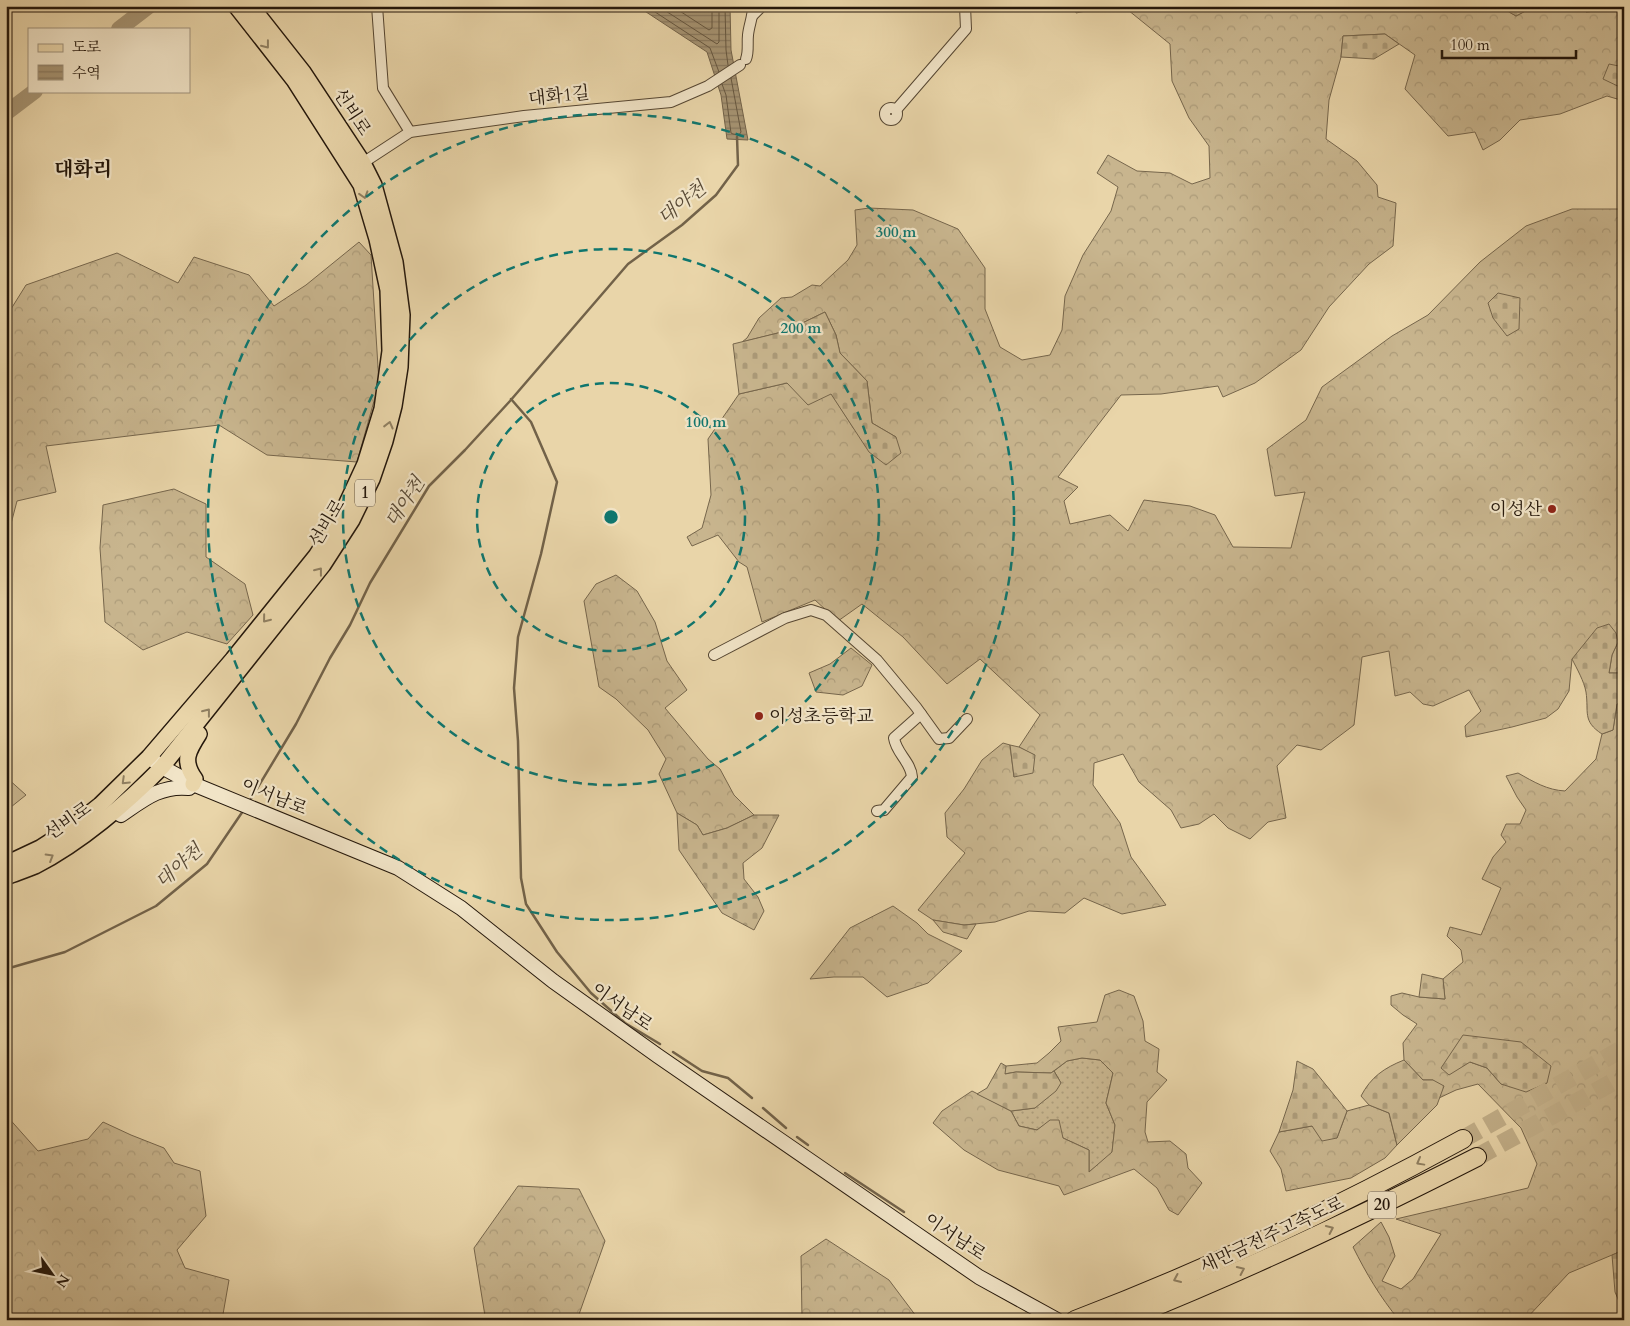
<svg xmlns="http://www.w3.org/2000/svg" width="1630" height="1326" viewBox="0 0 1630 1326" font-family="Cardo,'Noto Serif KR',serif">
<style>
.grass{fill:url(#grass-dots);stroke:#76664c}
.forest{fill:url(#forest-crowns);stroke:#76664c;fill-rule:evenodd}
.cemetery{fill:url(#cemetery-stones);stroke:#76664c}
.water{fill:url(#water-rules);stroke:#726249}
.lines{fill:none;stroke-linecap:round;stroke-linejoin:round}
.shore{stroke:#65563f;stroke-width:1}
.stream{stroke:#726249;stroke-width:2.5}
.river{stroke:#a69473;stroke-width:16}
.motorway-tunnel{stroke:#c2af89;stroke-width:18;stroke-dasharray:18 9;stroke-linecap:butt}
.minor-casing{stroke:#554632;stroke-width:12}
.secondary-casing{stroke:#24170b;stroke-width:16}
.primary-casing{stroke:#24170b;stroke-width:18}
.motorway-casing{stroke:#24170b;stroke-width:20}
.minor{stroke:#f1e4c7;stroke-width:10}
.secondary{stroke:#f1e4c7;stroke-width:14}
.primary{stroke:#e9d5a9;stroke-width:15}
.motorway{stroke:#e9d5a9;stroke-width:18}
.oneway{stroke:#908062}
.ring{fill:none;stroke:#0f766e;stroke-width:2.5;stroke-dasharray:9 6}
.poi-dot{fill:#8f2418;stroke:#f1e4c7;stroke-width:2}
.labels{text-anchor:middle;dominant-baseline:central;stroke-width:4.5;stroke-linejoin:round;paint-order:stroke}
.shield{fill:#f1e4c7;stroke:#625443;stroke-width:1}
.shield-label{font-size:16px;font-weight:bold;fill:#24170b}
.street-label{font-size:18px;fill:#24170b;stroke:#f1e4c7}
.poi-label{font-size:18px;fill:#24170b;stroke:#f1e4c7;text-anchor:end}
.water-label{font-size:19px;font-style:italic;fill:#584935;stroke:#f1e4c7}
.quarter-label{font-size:20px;font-weight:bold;fill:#24170b;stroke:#f1e4c7}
.centre{fill:#0f766e;stroke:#f1e4c7;stroke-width:2.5}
.ring-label{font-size:15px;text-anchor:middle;font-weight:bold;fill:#0f766e;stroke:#f1e4c7;stroke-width:4.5;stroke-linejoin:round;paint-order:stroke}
</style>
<defs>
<pattern id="grass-dots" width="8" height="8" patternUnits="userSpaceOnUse" patternTransform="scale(1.25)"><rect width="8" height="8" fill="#c8b58e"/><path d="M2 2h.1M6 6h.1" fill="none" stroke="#ac9b79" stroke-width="1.8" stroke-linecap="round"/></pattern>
<pattern id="forest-crowns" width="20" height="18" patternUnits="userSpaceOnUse" patternTransform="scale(1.25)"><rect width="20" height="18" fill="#c8b58e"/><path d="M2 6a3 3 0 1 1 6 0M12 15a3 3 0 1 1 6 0" fill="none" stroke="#ac9b79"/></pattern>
<pattern id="cemetery-stones" width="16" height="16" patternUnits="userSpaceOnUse" patternTransform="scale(1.25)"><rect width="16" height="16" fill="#c8b58e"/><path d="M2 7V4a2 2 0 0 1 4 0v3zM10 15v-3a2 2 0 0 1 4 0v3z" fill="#ac9b79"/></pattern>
<pattern id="water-rules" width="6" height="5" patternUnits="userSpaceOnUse" patternTransform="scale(1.25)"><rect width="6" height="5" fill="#a69473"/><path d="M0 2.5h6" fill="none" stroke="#87785d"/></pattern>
</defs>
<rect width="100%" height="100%" fill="#e9d5a9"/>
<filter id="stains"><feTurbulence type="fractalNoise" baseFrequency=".004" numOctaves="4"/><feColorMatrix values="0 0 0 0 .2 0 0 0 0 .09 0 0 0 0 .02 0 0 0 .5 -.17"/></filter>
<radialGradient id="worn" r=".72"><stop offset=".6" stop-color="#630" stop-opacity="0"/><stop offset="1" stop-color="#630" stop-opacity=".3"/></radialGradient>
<polygon class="grass" points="1082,1058 1100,1060 1113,1073 1106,1103 1115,1125 1112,1153 1089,1172 1089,1150 1063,1138 1050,1121 1037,1130 1019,1126 1011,1111 1035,1108 1061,1083 1054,1071 1067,1061"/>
<g class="forest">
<polygon points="1075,6 1110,6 1076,13"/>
<polygon points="1123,6 1499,6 1516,16 1535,6 1581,6 1586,12 1605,10 1608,6 1624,6 1624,101 1607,96 1560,114 1520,120 1500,140 1483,150 1475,132 1448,136 1405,89 1415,55 1385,34 1343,36 1341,57 1329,100 1326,139 1357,161 1377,185 1378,197 1396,203 1393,246 1369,264 1329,307 1301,350 1255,383 1223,397 1218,386 1161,394 1121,395 1058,477 1078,487 1064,501 1070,524 1110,515 1128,531 1144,500 1190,506 1215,515 1233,547 1291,548 1305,492 1275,496 1267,449 1306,420 1322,387 1392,336 1428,315 1480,262 1526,226 1572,209 1624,209 1624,673 1609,673 1612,655 1618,642 1572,659 1569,691 1558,709 1546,718 1512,727 1466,737 1465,726 1481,711 1469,690 1433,706 1423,704 1410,692 1395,696 1389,651 1362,657 1354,725 1321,750 1297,745 1277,766 1286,818 1268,822 1250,839 1228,828 1214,814 1199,824 1181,828 1171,810 1139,782 1123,754 1094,763 1093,785 1120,823 1131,857 1166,905 1122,914 1084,898 1065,913 1029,911 995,922 964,925 933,920 918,910 965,853 947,837 945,813 964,789 982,760 1003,743 1010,745 1014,777 1034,755 1019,747 1040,715 980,659 947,684 903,637 862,604 838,621 815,600 762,622 747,567 739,562 718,535 692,546 687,537 702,528 711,495 708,439 739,394 787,383 831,393 854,429 896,437 872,423 867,381 840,353 836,335 825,312 786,331 742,342 747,338 759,318 781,298 792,297 812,285 820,286 848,260 857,245 855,210 869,208 913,210 958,229 985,268 985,309 1000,347 1022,360 1050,355 1062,330 1065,296 1083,255 1111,211 1118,187 1097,173 1108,155 1137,171 1170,173 1192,184 1210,178 1209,146 1189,118 1172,81 1170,44"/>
<polygon points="359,242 371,255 379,383 357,462 267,455 219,425 46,446 56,492 17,501 6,543 6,317 26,285 117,253 178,283 194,257 249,275 274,306 306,285"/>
<polygon points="174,489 206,504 206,557 245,584 253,615 227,644 187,632 143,650 105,622 100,548 103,505"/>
<polygon points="616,575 637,591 655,622 667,661 687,690 665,708 708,759 720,769 734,795 754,815 727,828 703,835 697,825 677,813 659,774 666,759 648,730 616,699 599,687 584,601 596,584"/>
<polygon points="851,648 872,665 862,686 843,695 816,692 809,673 830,664"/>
<path d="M1624,702v548l-55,23 -44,47h-126c-19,-23 -33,-47 -46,-73l28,-25 8,15 6,19 -13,25 19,8 12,-10 28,-45 -45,-15 132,-31 9,-24 -16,-36 -43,-44 -22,6 -17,8 -6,-18h-10l-19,-20 -1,-17 14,-19 -14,-9 -12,-10v-9l11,-3 17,4 26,2 -2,-20 20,-17 -2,-12 -14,-14 3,-9 31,8 20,-47 -19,-9 11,-22 13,-15 -5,-7 5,-11h14l6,-14 -9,-13 -11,-21 12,-3c16,9 29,17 47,18l31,-32 6,-25 11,-4 4,-26zM1470,1062l77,21 -46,1 -14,-16z"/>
<polygon points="6,777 26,795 6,811"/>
<polygon points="893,906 917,923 928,934 962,951 928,983 887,997 863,977 834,977 810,979 850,928"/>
<polygon points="1119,990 1134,996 1143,1021 1145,1041 1159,1049 1157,1072 1167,1080 1147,1102 1145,1132 1148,1142 1170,1141 1186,1154 1188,1168 1202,1183 1178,1215 1169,1210 1157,1188 1134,1169 1064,1195 1059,1186 998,1170 964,1150 933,1123 942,1111 972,1091 1011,1111 1019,1126 1037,1130 1050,1120 1059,1120 1063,1138 1089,1150 1089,1172 1112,1152 1115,1125 1106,1103 1113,1073 1100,1060 1082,1058 1067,1061 1051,1073 1016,1072 1004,1074 1006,1066 1037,1063 1049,1053 1061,1041 1058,1027 1097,1022 1105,995"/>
<polygon points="1369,1105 1389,1113 1397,1145 1385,1158 1351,1178 1286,1191 1281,1169 1270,1151 1279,1132 1312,1126 1337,1138 1347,1111"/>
<polygon points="6,1115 38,1151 88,1139 103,1122 131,1135 164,1148 174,1163 200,1171 206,1216 177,1250 185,1268 229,1280 222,1320 6,1320 6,1184 12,1177 6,1168"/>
<polygon points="518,1186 579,1189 605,1241 577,1320 482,1320 485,1316 474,1248"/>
<polygon points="826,1239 889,1280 919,1320 802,1320 801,1256"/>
</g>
<g class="cemetery">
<polygon points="1499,6 1535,6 1516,16"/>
<polygon points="1581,6 1608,6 1605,10 1586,12"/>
<polygon points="1385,34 1399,44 1374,59 1341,57 1343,36"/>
<polygon points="1609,64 1624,67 1624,89 1603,79"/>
<polygon points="1498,293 1520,298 1519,329 1507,336 1493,318 1488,303"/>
<polygon points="825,312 836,335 840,353 867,381 872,423 896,437 901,453 886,465 869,452 831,394 808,405 787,383 739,394 733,344 786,331"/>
<path d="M1609,624l7,9 2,9 -6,13 -3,18h15v29l-7,2 -4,26 -11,4c-20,-13 -13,-22 -16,-42 -2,-11 -9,-23 -14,-33l25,-31z"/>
<polygon points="1010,745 1019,747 1035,755 1033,773 1014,777"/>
<polygon points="677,813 697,825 703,835 727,828 754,815 779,815 762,848 743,863 744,879 758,897 764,911 754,930 722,913 679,850"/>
<polygon points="933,920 964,925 976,924 967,939 943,932"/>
<polygon points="1422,974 1443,979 1445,999 1419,997"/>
<polygon points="1463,1035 1521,1042 1551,1066 1547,1083 1526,1092 1501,1084 1487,1068 1470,1062 1449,1075 1441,1068"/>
<path d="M1404,1060l19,20h10l11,6 -7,19 -40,40 -8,-32 -20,-8 -8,-9c10,-19 23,-28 43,-36z"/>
<polygon points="1297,1061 1313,1069 1347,1111 1337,1138 1322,1141 1312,1126 1279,1132 1293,1090"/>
<polygon points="1001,1063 1006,1066 1005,1074 1016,1072 1051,1073 1054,1071 1061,1083 1056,1091 1035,1108 1011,1111 977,1094 987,1088"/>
<polygon points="1624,1250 1624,1313 1615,1292 1612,1255"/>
</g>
<polygon class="water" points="637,6 730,6 731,50 748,140 727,139 721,95 707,52"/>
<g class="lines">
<g class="shore">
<polyline points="646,6 710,48 719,72"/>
<polyline points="658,6 717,44 719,42 719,6"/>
<polyline points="672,6 709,30 712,28 712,6"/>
<polyline points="725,6 726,50 728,65"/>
<polyline points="722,84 726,95 731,133 733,134 739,135 741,132 731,78"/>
</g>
<g class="stream">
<polyline points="511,399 531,422 557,482 541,554 518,637 514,688 518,741 521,878 526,904 557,952 591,993 625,1023 660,1044"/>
<polyline points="249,802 296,724 330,658 350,625 370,583 429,486 465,450 510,401 628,264 682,225 716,195 738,165 737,137"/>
<polyline points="6,969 65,952 156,906 207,864 243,811"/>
<polyline points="673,1052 702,1071 728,1078 752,1098"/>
<polyline points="763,1108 786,1128"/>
<polyline points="797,1137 808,1145"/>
<polyline points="845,1173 904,1212"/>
</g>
<g class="river">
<polyline points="119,29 149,6"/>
<polyline points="6,113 35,91"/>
</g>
<g class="motorway-tunnel">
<polyline points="1463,1139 1624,1048"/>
<polyline points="1477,1157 1624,1076"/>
</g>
<g class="minor-casing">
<g id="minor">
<polyline points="377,6 383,88 410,132"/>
<polyline points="753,15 762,6"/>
<path d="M746,59c3,-8 1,-15 2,-24 1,-10 5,-18 5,-29"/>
<circle cx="891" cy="114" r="6"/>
<polyline points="896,110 966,29 965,6"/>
<polyline points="358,166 410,132 524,116 671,102 708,86 740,65"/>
<polyline points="714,655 785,618 811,610 826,615 877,660 916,707 939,739 949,738 967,719"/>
<path d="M877,811l7,-1 28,-33c-1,-15 -16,-24 -18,-39l27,-24"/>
</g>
</g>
<g class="secondary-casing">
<g id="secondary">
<polyline points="149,757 162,767 193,784 398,868 461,908 553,981 658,1056 979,1277 1057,1320"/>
<path d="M115,811l6,4c22,-15 39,-30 68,-27l4,-4"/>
</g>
</g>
<g class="primary-casing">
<g id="primary">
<path d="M193,784l2,-5c-13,-18 -7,-28 4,-45l-2,-2"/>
<polyline points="6,864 40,848 71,828 100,805 149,757 233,659 316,556 340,518 365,464 382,409 390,351 388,290 377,239 361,185 294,80 236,6"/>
<path d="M6,877c10,-4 20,-7 29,-11 45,-23 92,-63 127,-99l161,-202 29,-45 20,-41 13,-38 9,-35 6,-39 2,-52 -7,-53 -21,-77 -11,-22 -60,-91 -52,-66"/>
</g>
</g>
<g class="motorway-casing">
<g id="motorway">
<path d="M1075,1320c134,-51 262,-112 388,-181"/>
<path d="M1122,1320c121,-48 239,-104 355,-163"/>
</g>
</g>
<use href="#minor" class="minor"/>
<use href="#secondary" class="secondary"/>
<use href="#primary" class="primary"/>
<use href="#motorway" class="motorway"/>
</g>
<defs><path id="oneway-chevron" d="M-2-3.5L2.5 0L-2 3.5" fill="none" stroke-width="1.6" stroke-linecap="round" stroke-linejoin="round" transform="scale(1.25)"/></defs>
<g class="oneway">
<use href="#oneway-chevron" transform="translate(266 45) rotate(52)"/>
<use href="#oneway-chevron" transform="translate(364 195) rotate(73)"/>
<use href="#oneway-chevron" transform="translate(389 425) rotate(-76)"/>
<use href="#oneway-chevron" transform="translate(319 571) rotate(-52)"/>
<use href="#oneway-chevron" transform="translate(266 619) rotate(129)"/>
<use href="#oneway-chevron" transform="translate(207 712) rotate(-52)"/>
<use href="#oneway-chevron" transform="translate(125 781) rotate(136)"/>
<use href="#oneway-chevron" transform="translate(50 857) rotate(-31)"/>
<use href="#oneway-chevron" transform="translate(1420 1162) rotate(151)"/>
<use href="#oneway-chevron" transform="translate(1330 1229) rotate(-25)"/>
<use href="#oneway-chevron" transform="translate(1241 1270) rotate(-25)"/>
<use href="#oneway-chevron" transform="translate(1177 1279) rotate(156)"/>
</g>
<g class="ring">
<circle cx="611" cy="517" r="134"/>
<circle cx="611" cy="517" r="268"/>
<circle cx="611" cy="517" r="403"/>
</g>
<g class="poi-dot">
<circle cx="1552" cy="509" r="5"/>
<circle cx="759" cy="716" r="5"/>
</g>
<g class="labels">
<g class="shield">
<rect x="355" y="479.5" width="20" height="27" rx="4"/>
<rect x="1368" y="1191.5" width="28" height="27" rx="4"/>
</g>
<g class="shield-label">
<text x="365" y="493">1</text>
<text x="1382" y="1205">20</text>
</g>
<g class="street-label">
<text transform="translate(559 96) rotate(-6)">대화1길</text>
<text transform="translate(352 112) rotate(57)">선비로</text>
<text transform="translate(327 523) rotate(-59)">선비로</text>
<text transform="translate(274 797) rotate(22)">이서남로</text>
<text transform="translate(68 821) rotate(-35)">선비로</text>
<text transform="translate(622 1007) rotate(35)">이서남로</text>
<text transform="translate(1272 1235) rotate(-25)">새만금전주고속도로</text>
<text transform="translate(955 1237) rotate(34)">이서남로</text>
</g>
<g class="poi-label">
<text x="1542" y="509">이성산</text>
<text x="769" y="716" text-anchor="start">이성초등학교</text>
</g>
<g class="water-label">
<text transform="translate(682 203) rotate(-39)">대야천</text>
<text transform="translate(405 502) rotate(-57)">대야천</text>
<text transform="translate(179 866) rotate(-42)">대야천</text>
</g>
<g class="quarter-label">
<text x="83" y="169">대화리</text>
</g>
</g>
<circle cx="611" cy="517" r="8" class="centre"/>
<g class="ring-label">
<text x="896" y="237">300 m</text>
<text x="801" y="333">200 m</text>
<text x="706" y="427">100 m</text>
</g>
<rect width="1630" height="1326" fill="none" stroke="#e9d5a9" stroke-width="25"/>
<rect x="8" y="8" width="1615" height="1311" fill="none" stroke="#24170b" stroke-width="2.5"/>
<rect x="12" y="12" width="1605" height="1301" fill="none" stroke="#24170b"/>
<rect x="28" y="28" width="162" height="65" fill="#f1e4c7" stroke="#9f927c"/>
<rect x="38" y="44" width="25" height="8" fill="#e9d5a9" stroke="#9f927c"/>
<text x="72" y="52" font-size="15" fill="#24170b">도로</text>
<rect x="38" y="65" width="25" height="15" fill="url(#water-rules)" stroke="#9f927c"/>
<text x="72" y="78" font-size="15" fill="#24170b">수역</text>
<g transform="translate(52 1274) rotate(123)" stroke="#f1e4c7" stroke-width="4" paint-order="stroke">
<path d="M0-4L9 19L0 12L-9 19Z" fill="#24170b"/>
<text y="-8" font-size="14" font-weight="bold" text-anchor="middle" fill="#24170b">N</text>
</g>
<path d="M1442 50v8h134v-8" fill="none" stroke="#24170b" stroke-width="2.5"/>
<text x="1450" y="50" font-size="15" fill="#24170b" stroke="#f1e4c7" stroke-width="4" paint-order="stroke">100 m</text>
<rect width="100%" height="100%" filter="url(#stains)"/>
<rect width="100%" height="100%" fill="url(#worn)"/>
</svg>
